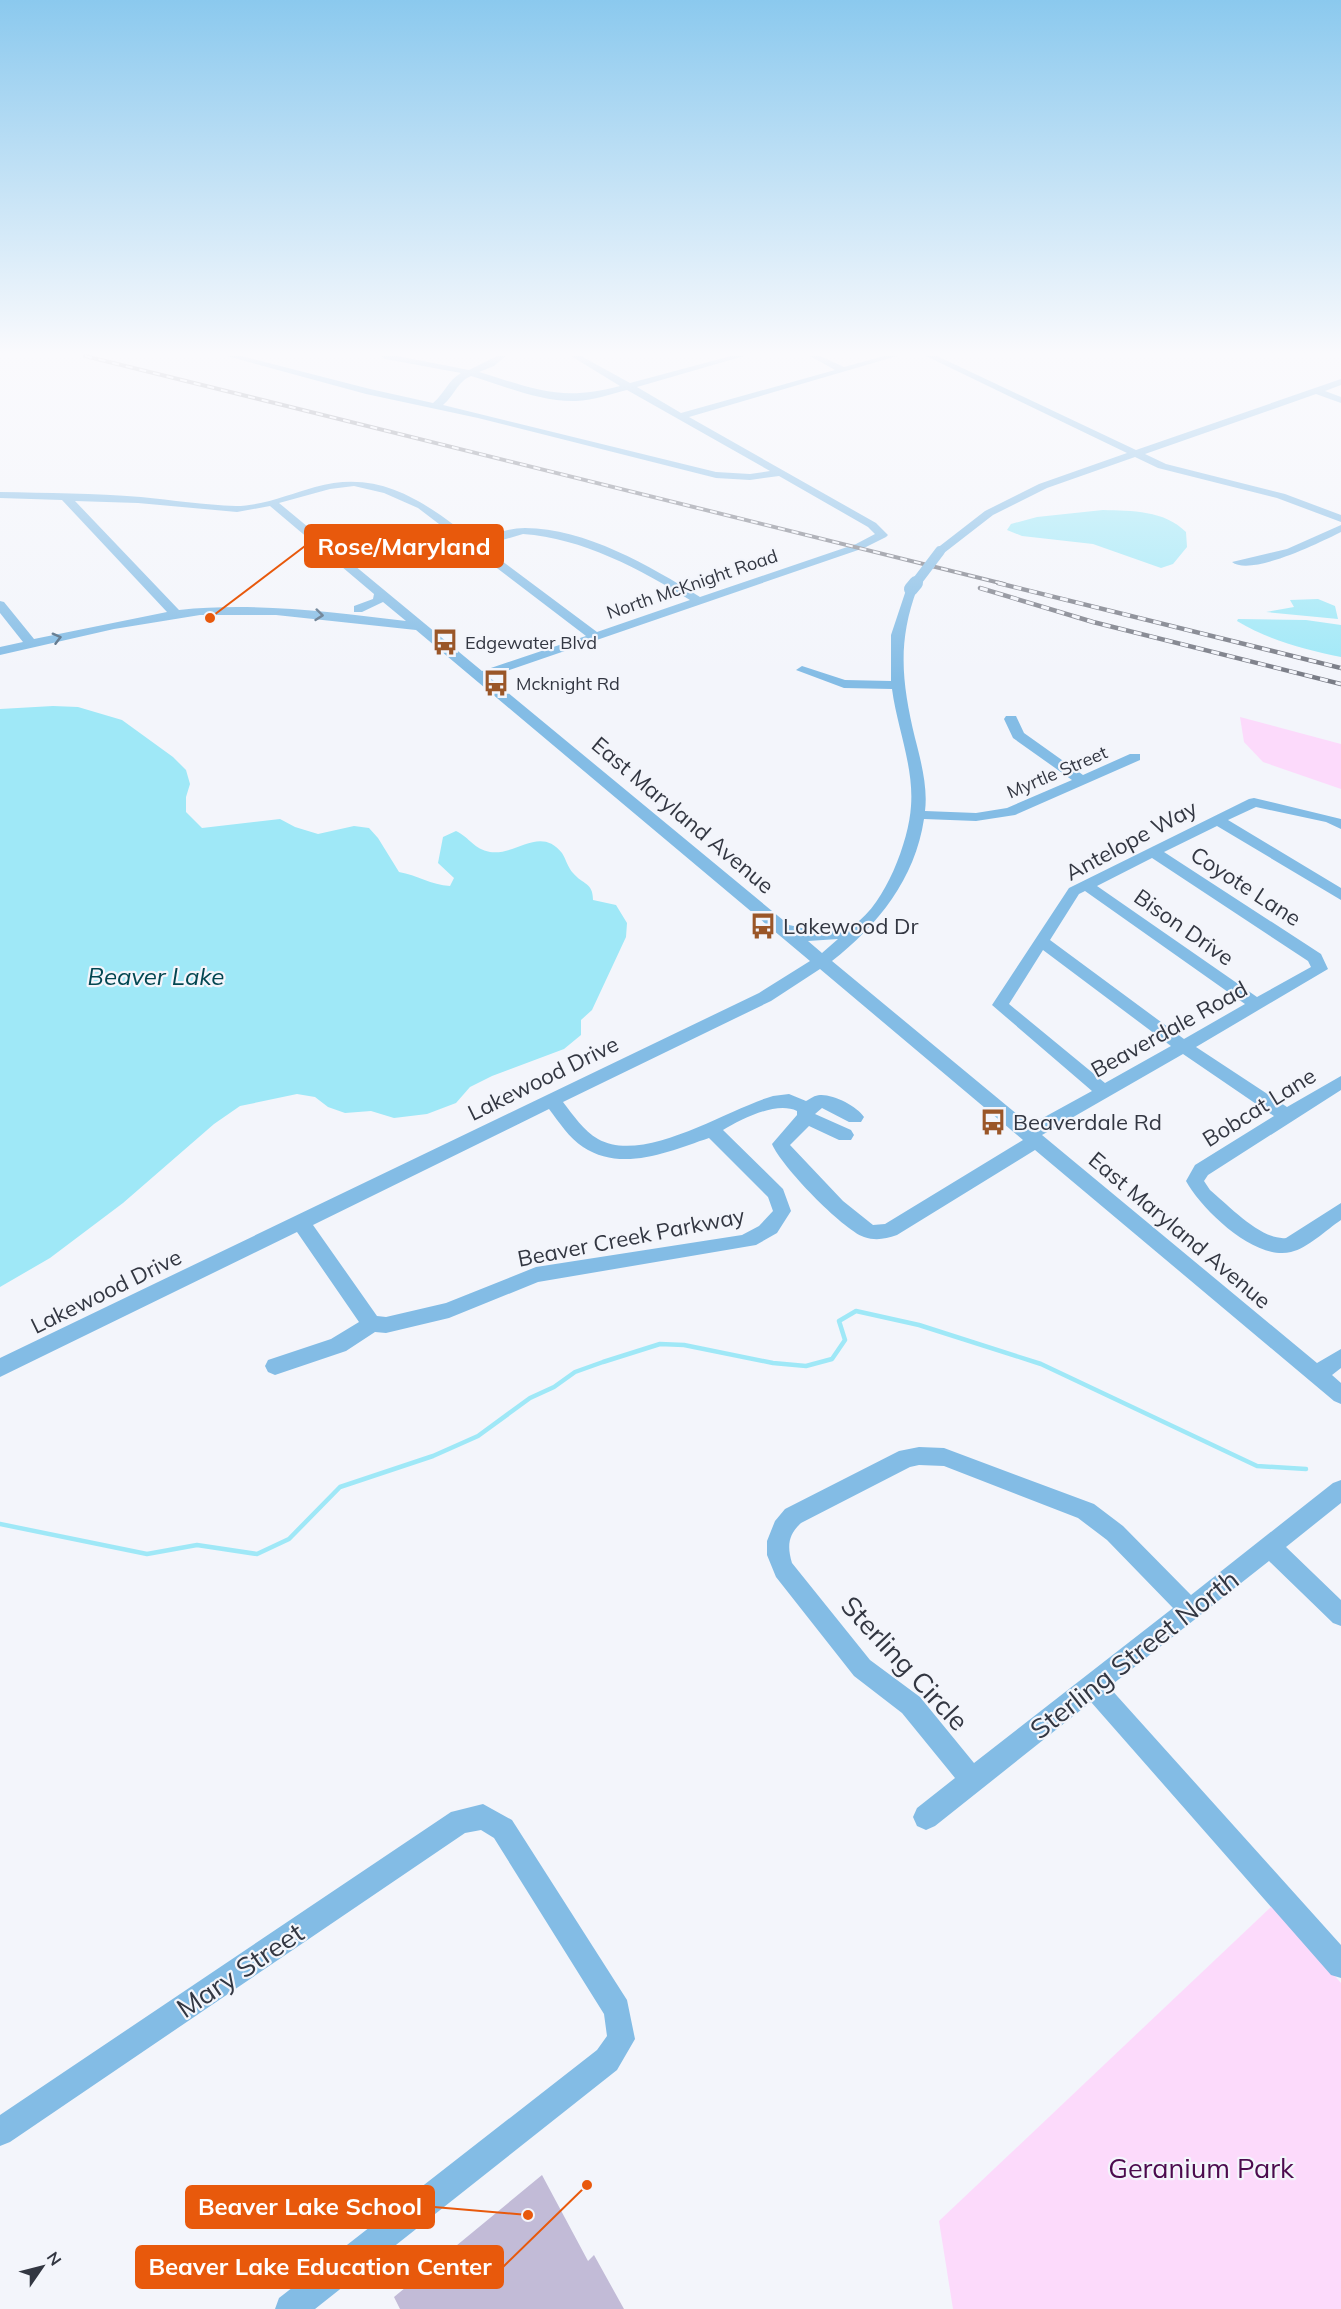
<svg xmlns="http://www.w3.org/2000/svg" width="1341" height="2309" viewBox="0 0 1341 2309" font-family="Mulish,sans-serif">
<style>
.green{fill:#fcdafb}
.water{fill:#9fe8f7}
.lines{fill:none;stroke-linecap:round;stroke-linejoin:round}
.stream{stroke:#9fe8f7;stroke-width:4.5}
.building{fill:#c2bbd7}
.minor{fill:#83bce5;fill-rule:evenodd}
.rail-far1-casing{stroke:#797c86;stroke-width:4}
.rail-casing{stroke:#797c86;stroke-width:4.5}
.rail-far1{stroke:#f3f5fb;stroke-width:2;stroke-dasharray:7;stroke-linecap:butt}
.rail{stroke:#f3f5fb;stroke-width:3;stroke-dasharray:8;stroke-linecap:butt}
.minor-bridge-far1{stroke:#83bce5;stroke-width:10}
.minor-bridge{stroke:#83bce5;stroke-width:14}
.oneway{stroke:#536c83}
.labels{text-anchor:middle;dominant-baseline:central;stroke-width:4.5;stroke-linejoin:round;paint-order:stroke}
.far-street-label{font-size:18px;fill:#333742;stroke:#f3f5fb}
.far-poi-label{font-size:18px;fill:#333742;stroke:#f3f5fb;text-anchor:start}
.street-label{font-size:22px;fill:#333742;stroke:#f3f5fb}
.poi-label{font-size:22px;fill:#333742;stroke:#f3f5fb;text-anchor:start}
.water-label{font-size:24px;font-style:italic;fill:#024651;stroke:#f3f5fb}
.near-street-label{font-size:27px;fill:#333742;stroke:#f3f5fb}
.near-park-label{font-size:27px;fill:#4c0b4e;stroke:#f3f5fb}
.leader{fill:none;stroke:#e8590c;stroke-width:2}
.callout-dot{fill:#e8590c;stroke:#f3f5fb;stroke-width:2}
.callout{fill:#e8590c;stroke:#e8590c;stroke-width:2}
.callout-label{font-size:24px;text-anchor:middle;font-weight:bold;fill:#fff}
</style>
<rect width="100%" height="100%" fill="#f3f5fb"/>
<g class="green">
<polygon points="1240,717 1341,744 1341,789 1263,762 1244,742"/>
<polygon points="1273,1905 1341,1983 1341,2309 953,2309 939,2221"/>
</g>
<g class="water">
<path d="M1103,510c29,1 61,0 83,22l1,15 -14,17 -12,4 -68,-24 -71,-8 -15,-6 4,-6 26,-7z"/>
<polygon points="1318,599 1335,606 1338,619 1266,612 1294,607 1290,600"/>
<path d="M1238,619l68,1 35,5v32c-35,-7 -73,-17 -104,-36z"/>
<path d="M53,706l25,1 44,13 51,37 13,13 4,14 -4,13v15l16,16 78,-9 15,8 23,7 36,-8 15,2 9,10 21,34c18,3 32,13 51,14l4,-8 -16,-15 5,-26 13,-6c14,7 18,18 34,21 26,4 50,-27 72,1 4,6 6,15 11,20 10,12 20,9 20,27l23,5 11,18 -1,14 -34,73 -11,10v15l-17,14 -72,27 -22,11 -14,16 -29,11 -33,4 -23,-7 -26,2 -17,-6 -13,-10 -18,-3 -57,12 -26,18 -91,79 -73,55 -50,29v-578z"/>
</g>
<g class="lines">
<polyline class="stream" points="0,1524 147,1554 197,1545 257,1554 289,1539 340,1487 433,1456 478,1436 530,1398 554,1387 575,1372 603,1362 660,1344 684,1345 773,1363 806,1366 832,1359 845,1340 839,1321 856,1311 919,1325 1041,1364 1257,1466 1306,1469"/>
</g>
<polygon class="building" points="542,2175 588,2261 594,2255 624,2309 400,2309 394,2297"/>
<g class="lines">
<g class="minor">
<path d="M227,356h14l129,33 63,14c12,-10 15,-23 28,-30l-76,-14 -4,-3h16l72,14 28,-14h9l-12,10 -15,6c56,17 82,30 141,14l-49,-30h10l49,27 101,-27h13l-107,31 44,26 154,-43 -25,-14h10l24,11 40,-11h13l-208,61 187,106 12,12 -2,2 -22,11 -375,129 300,248c21,5 45,12 66,-1 30,-20 54,-83 56,-118 3,-39 -14,-79 -19,-117l-48,-1 -48,-18 6,-4 43,14 46,1v-46l16,-48 10,2c-20,54 -15,94 -2,149 6,23 13,50 10,73l51,2 31,-5 65,-28 -59,-42 -9,-19 2,-3h10l8,17 59,42 47,-21h10v6l-125,55 -39,6 -52,-2c-9,60 -46,106 -92,142l198,164 62,-34 -100,-86 77,-117 180,-89 5,-1 87,21v10l-15,-7 -70,-15 -28,13 113,68v12l-124,-74 -53,26 157,102 7,15 -132,78 91,60 54,-31v14l-133,85 -4,6 6,9c18,15 52,51 76,48l55,-35v17c-15,10 -33,28 -50,32 -36,9 -89,-42 -105,-71l9,-16 79,-49 -91,-62 -141,81 275,228 24,-14v19l-9,7 9,8v21l-7,-3 -299,-251 -138,85c-12,4 -21,6 -33,2 -22,-8 -83,-71 -92,-93l25,-29v-4c-21,-10 -55,8 -74,19l60,59 8,22 -14,22 -21,12 -218,37 -89,36 -63,15 -11,-1 -29,19 -71,24 -7,-3 -3,-6 3,-6 63,-21 28,-17 -62,-90 -297,145v-19l759,-365 51,-32 -394,-331 -140,-15h-76l-86,14 -114,26v-8l23,-5 -23,-29v-12l4,1 30,37 133,-27 -105,-112 -62,-2v-6c47,1 94,1 141,5 31,3 63,8 95,9 26,0 54,-12 79,-19 66,-19 111,16 160,54 16,-6 33,-13 50,-13 60,0 125,38 175,69l156,-53 19,-10 -7,-7 -89,-51 -29,4 -34,-2 -238,-60 -112,-24zM471,376c34,10 69,26 105,25 18,-1 35,-7 51,-11l143,81 -20,3 -34,-2 -273,-67c12,-10 14,-23 28,-29zM354,486l30,7 34,15 168,128 -104,35 -203,-168 51,-14zM75,501l63,2 99,9 33,-6 104,88 -1,5 -19,7v6h8l21,-10 23,19c-76,-9 -151,-19 -227,-11zM523,534c59,4 117,35 167,66l-93,32 -115,-86zM1152,858l156,103 3,6 -54,30 -160,-111zM1085,891l160,113 -61,35 -134,-99 29,-46zM838,939l-16,14 -14,-12zM1043,950l128,96 -66,37 -96,-79zM820,969l203,171 -138,84 -12,1 -30,-24 -53,-56 19,-19 30,14h12l3,-5 -3,-5 -36,-16 7,-6 27,14h12l3,-5c-7,-11 -31,-23 -44,-22 -5,0 -10,4 -14,6l-17,-7 -16,2c-46,13 -129,69 -175,43 -14,-8 -25,-24 -35,-37l208,-101zM549,1109c10,13 20,29 34,38 39,26 87,4 126,-9l59,59 5,14 -14,15 -17,9 -206,32 -90,36 -60,14 -9,-1 -64,-91z"/>
<polygon points="926,356 937,356 1136,450 1341,379 1341,385 1325,391 1341,397 1341,403 1316,394 1145,454 1166,464 1285,494 1341,515 1341,522 1277,498 1158,468 1135,457 1047,488 993,515 944,553 936,553 936,549 985,511 1039,484 1127,453"/>
<path d="M1341,525v7c-20,10 -90,45 -109,30l55,-13z"/>
<path d="M919,1447l25,1 150,56 29,22 68,69 142,-112 8,-3v23l-55,44 55,53v26l-8,-3 -64,-62 -160,126 232,258v33l-10,-3 -240,-273 -156,124 -9,4 -9,-4 -4,-9 4,-9 38,-30 -53,-65 -48,-37 -78,-99 -9,-22v-14l8,-20 10,-12 114,-58zM919,1465l25,1 134,52 29,22 66,68 -199,155 -54,-66 -50,-37 -78,-97c-5,-17 -4,-28 9,-40l109,-56z"/>
<polygon points="483,1804 512,1820 627,2000 635,2039 617,2070 315,2309 275,2309 279,2298 597,2050 607,2036 604,2014 494,1838 481,1830 465,1833 10,2142 0,2146 0,2115 451,1812"/>
</g>
<g class="rail-far1-casing">
<polyline id="rail-far1" points="85,356 1004,584"/>
</g>
<g class="rail-casing">
<g id="rail">
<polyline points="998,583 1341,668"/>
<polyline points="980,588 1093,622 1341,684"/>
</g>
</g>
<use href="#rail-far1" class="rail-far1"/>
<use href="#rail" class="rail"/>
<polyline class="minor-bridge-far1" points="915,584 940,551"/>
<polyline class="minor-bridge" points="911,589 916,583"/>
</g>
<defs><path id="oneway-chevron" d="M-2-3.5L2.5 0L-2 3.5" fill="none" stroke-width="1.6" stroke-linecap="round" stroke-linejoin="round" transform="scale(1.5)"/></defs>
<g class="oneway">
<use href="#oneway-chevron" transform="translate(319 615) rotate(6)"/>
<use href="#oneway-chevron" transform="translate(57 638) rotate(-15)"/>
</g>
<linearGradient id="sky" x2="0" y2="1"><stop stop-color="#8bc9ee"/><stop offset="0.52" stop-color="#fafafd"/><stop offset="1" stop-color="#fafafd" stop-opacity="0"/></linearGradient>
<rect width="1341" height="679" fill="url(#sky)"/>
<defs>
<g id="bus-bare" transform="scale(2.07)"><path d="M-5-6H5V4H4V6H2V4H-2V6H-4V4H-5ZM-3.5-4V0h7V-4ZM-3.5 1.2v1.5H-2V1.2ZM2 1.2v1.5H3.5V1.2Z" fill="#9a5628" stroke="#f3f5fb" stroke-width="2.5" paint-order="stroke"/></g>
</defs>
<g fill-rule="evenodd">
<use href="#bus-bare" x="445" y="642"/>
<use href="#bus-bare" x="496" y="683"/>
<use href="#bus-bare" x="763" y="926"/>
<use href="#bus-bare" x="993" y="1122"/>
</g>
<g class="labels">
<g class="far-street-label">
<text transform="translate(692 584) rotate(-19)">North McKnight Road</text>
<text transform="translate(1057 772) rotate(-23)">Myrtle Street</text>
</g>
<g class="far-poi-label">
<text x="465" y="642">Edgewater Blvd</text>
<text x="516" y="683">Mcknight Rd</text>
</g>
<g class="street-label">
<text transform="translate(683 815) rotate(40)">East Maryland Avenue</text>
<text transform="translate(1131 840) rotate(-28)">Antelope Way</text>
<text transform="translate(1246 886) rotate(33)">Coyote Lane</text>
<text transform="translate(1184 927) rotate(35)">Bison Drive</text>
<text transform="translate(1169 1029) rotate(-29)">Beaverdale Road</text>
<text transform="translate(543 1078) rotate(-26)">Lakewood Drive</text>
<text transform="translate(1259 1107) rotate(-32)">Bobcat Lane</text>
<text transform="translate(1180 1230) rotate(40)">East Maryland Avenue</text>
<text transform="translate(631 1237) rotate(-11)">Beaver Creek Parkway</text>
<text transform="translate(106 1291) rotate(-26)">Lakewood Drive</text>
</g>
<g class="poi-label">
<text x="783" y="926">Lakewood Dr</text>
<text x="1013" y="1122">Beaverdale Rd</text>
</g>
<g class="water-label">
<text x="156" y="976">Beaver Lake</text>
</g>
<g class="near-street-label">
<text transform="translate(1134 1654) rotate(-38)">Sterling Street North</text>
<text transform="translate(905 1663) rotate(47)">Sterling Circle</text>
<text transform="translate(240 1970) rotate(-34)">Mary Street</text>
</g>
<g class="near-park-label">
<text x="1201" y="2168">Geranium Park</text>
</g>
</g>
<path class="leader" d="M210 618L305 546M528 2215L434 2207M587 2185L503 2267"/>
<g class="callout-dot">
<circle cx="210" cy="618" r="6"/>
<circle cx="528" cy="2215" r="6"/>
<circle cx="587" cy="2185" r="6"/>
</g>
<g class="callout">
<rect x="305" y="525" width="198" height="42" rx="6"/>
<rect x="186" y="2186" width="248" height="42" rx="6"/>
<rect x="136" y="2246" width="367" height="42" rx="6"/>
</g>
<g class="callout-label">
<text x="404" y="555">Rose/Maryland</text>
<text x="310" y="2215">Beaver Lake School</text>
<text x="320" y="2275">Beaver Lake Education Center</text>
</g>
<g transform="translate(42 2267) rotate(55)" stroke="#f3f5fb" stroke-width="4.5" paint-order="stroke">
<path d="M0-4.5L10 22L0 15L-10 22Z" fill="#333742"/>
<text y="-9" font-size="16" font-weight="bold" text-anchor="middle" fill="#333742">N</text>
</g>
</svg>
